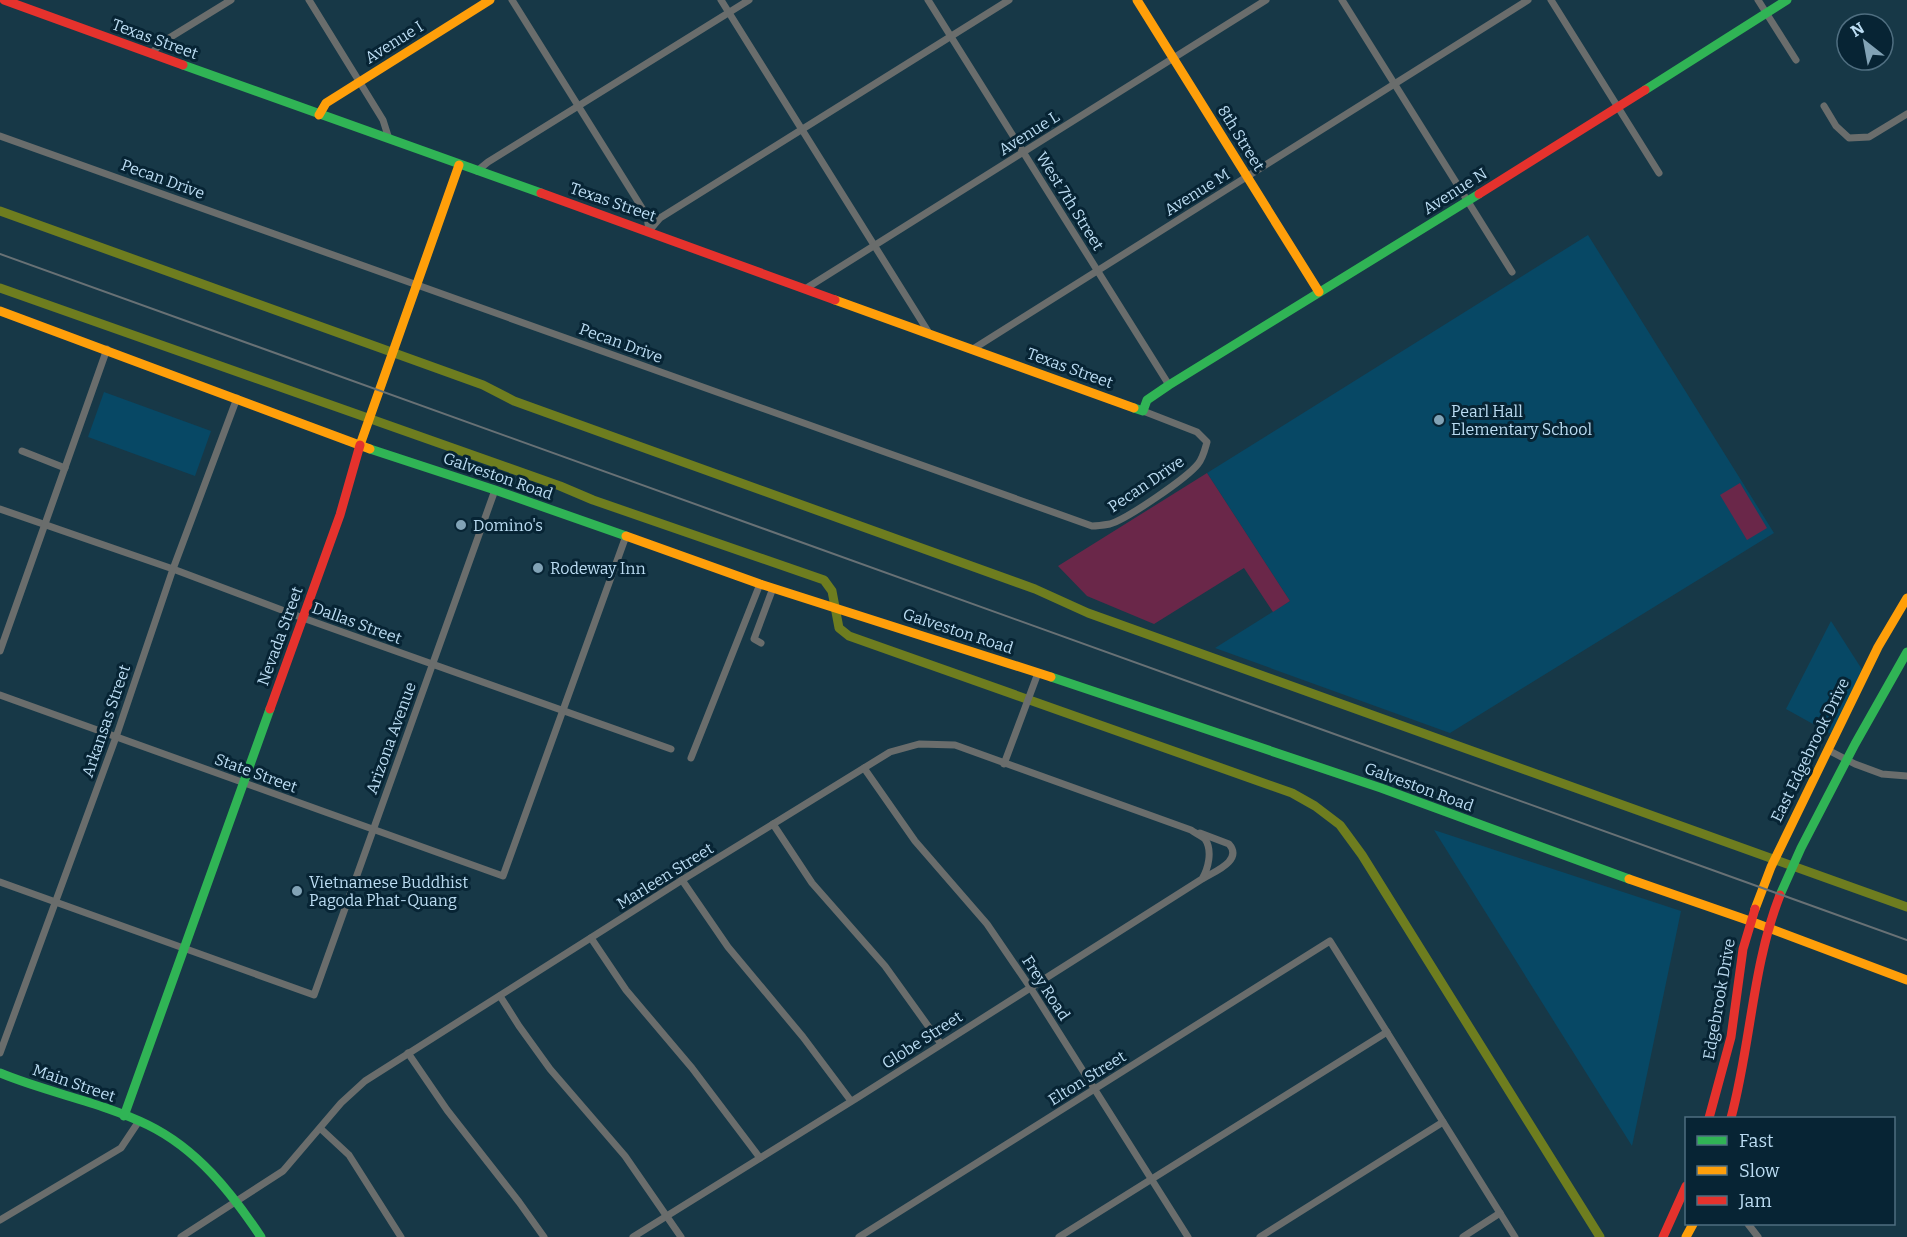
<svg xmlns="http://www.w3.org/2000/svg" width="1907" height="1237" viewBox="0 0 1907 1237" font-family="Bitter,serif">
<style>
.built{fill:#074865}
.green{fill:#6a2749}
.lines{fill:none;stroke-linecap:round;stroke-linejoin:round}
.canal{stroke:#6e7d1f;stroke-width:9}
.street{stroke:#6a6d6c;stroke-width:7}
.fast{stroke:#30b455;stroke-width:9}
.slow{stroke:#ff9f0a;stroke-width:9}
.jam{stroke:#e5322d;stroke-width:9}
.rail{stroke:#687175;stroke-width:2}
.poi-dot{fill:#82a3b6;stroke:#072434;stroke-width:2}
.labels{text-anchor:middle;dominant-baseline:central;stroke-width:6;stroke-linejoin:round;paint-order:stroke}
.street-label{font-size:16px;fill:#bbdcf2;stroke:#072434}
.poi-label{font-size:16px;fill:#bbdcf2;stroke:#072434;text-anchor:start}
</style>
<rect width="100%" height="100%" fill="#173847"/>
<g class="built">
<polygon points="1588,235 1774,533 1450,733 1215,648 1290,601 1207,473"/>
<polygon points="104,392 211,431 195,476 88,437"/>
<polygon points="1831,621 1863,671 1831,734 1786,709"/>
<polygon points="1434,830 1681,911 1632,1146"/>
</g>
<g class="green">
<polygon points="1207,473 1290,601 1273,612 1244,568 1154,624 1087,596 1058,566"/>
<polygon points="1740,483 1767,528 1747,540 1720,495"/>
</g>
<g class="lines">
<g class="canal">
<polyline points="0,211 483,385 514,401 1035,589 1088,613 1907,907"/>
<polyline points="0,288 560,486 593,500 824,580 832,591 839,628 849,636 1292,793 1315,806 1340,825 1362,855 1600,1237"/>
</g>
<g class="street">
<polyline points="309,0 383,120 389,139"/>
<polyline points="512,0 647,216 649,231"/>
<polyline points="721,0 929,333"/>
<polyline points="928,0 1169,385"/>
<polyline points="1342,0 1512,272"/>
<polyline points="1551,0 1659,173"/>
<polyline points="1758,0 1796,60"/>
<polyline points="151,54 161,43 231,0"/>
<polyline points="1824,106 1836,126 1849,138 1869,137 1907,114"/>
<path d="M0,136l1092,390c6,0 12,-1 18,-2 17,-5 77,-46 88,-60 5,-6 7,-15 9,-22l-10,-10 -54,-21"/>
<polyline points="477,171 488,162 749,0"/>
<polyline points="649,231 660,218 1009,0"/>
<polyline points="805,289 1266,0"/>
<polyline points="973,349 1528,0"/>
<polyline points="22,451 65,468"/>
<polyline points="0,509 173,569 303,618 671,749"/>
<polyline points="761,643 754,639 773,588"/>
<polyline points="0,651 107,349"/>
<polyline points="0,695 503,876 626,536"/>
<polyline points="1828,750 1855,764 1882,774 1907,776"/>
<polyline points="691,758 760,584"/>
<polyline points="1004,764 1038,673"/>
<polyline points="864,768 915,841 987,924 1030,987 1188,1237"/>
<polyline points="773,824 812,883 885,966 941,1044"/>
<path d="M1200,833l29,11c14,16 -13,27 -25,34"/>
<polyline points="682,880 728,947 803,1037 851,1101"/>
<polyline points="0,882 314,995 495,490"/>
<polyline points="591,938 626,990 692,1068 760,1158"/>
<polyline points="500,996 519,1026 550,1069 625,1156 681,1237"/>
<polyline points="0,1053 116,737 173,569 237,398"/>
<polyline points="408,1053 447,1110 519,1202 544,1237"/>
<polyline points="321,1129 349,1155 401,1237"/>
<polyline points="0,1220 121,1148 139,1121"/>
<polyline points="1748,1224 1758,1237"/>
<path d="M181,1237l102,-66 58,-68 24,-22 317,-201 208,-128 29,-8 36,1 236,85c4,3 11,6 14,9 8,12 3,30 -3,40l-342,217 -227,141"/>
<polyline points="859,1237 1330,941 1515,1237"/>
<polyline points="1059,1237 1387,1032"/>
<polyline points="1260,1237 1443,1122"/>
<polyline points="1463,1237 1500,1213"/>
</g>
<g class="fast">
<polyline points="183,65 541,193"/>
<polyline points="1645,90 1787,0"/>
<polyline points="1134,408 1143,411 1147,400 1169,385 1479,194"/>
<polyline points="370,449 495,490 626,536"/>
<polyline points="1051,677 1381,788 1629,879"/>
<polyline points="1780,895 1801,848 1855,744 1907,652"/>
<path d="M0,1073c48,20 101,29 148,52 49,24 83,67 113,112"/>
<polyline points="124,1116 270,709"/>
</g>
<g class="slow">
<polyline points="1137,0 1319,292"/>
<polyline points="319,115 326,103 490,0"/>
<polyline points="835,300 1134,408"/>
<polyline points="0,311 370,449"/>
<polyline points="360,445 459,165"/>
<polyline points="626,536 760,584 1051,677"/>
<polyline points="1629,879 1750,921 1907,980"/>
<polyline points="1755,909 1771,867 1878,647 1907,598"/>
<polyline points="1686,1237 1693,1224"/>
</g>
<g class="jam">
<polyline points="4,0 183,65"/>
<polyline points="541,193 835,300"/>
<polyline points="1479,194 1645,90"/>
<polyline points="270,709 340,515 360,445"/>
<polyline points="1709,1118 1731,1037 1743,949 1755,909"/>
<path d="M1731,1118c20,-74 21,-151 49,-223"/>
<polyline points="1663,1237 1686,1186"/>
</g>
<polyline class="rail" points="0,254 1907,940"/>
</g>
<g class="poi-dot">
<circle cx="1439" cy="420" r="6"/>
<circle cx="461" cy="525" r="6"/>
<circle cx="538" cy="568" r="6"/>
<circle cx="297" cy="891" r="6"/>
</g>
<g class="labels">
<g class="street-label">
<text transform="translate(155 39) rotate(20)">Texas Street</text>
<text transform="translate(394 42) rotate(-32)">Avenue I</text>
<text transform="translate(1029 133) rotate(-32)">Avenue L</text>
<text transform="translate(1241 138) rotate(58)">8th Street</text>
<text transform="translate(163 179) rotate(20)">Pecan Drive</text>
<text transform="translate(1455 191) rotate(-32)">Avenue N</text>
<text transform="translate(1197 192) rotate(-32)">Avenue M</text>
<text transform="translate(1070 201) rotate(58)">West 7th Street</text>
<text transform="translate(613 202) rotate(19)">Texas Street</text>
<text transform="translate(621 343) rotate(20)">Pecan Drive</text>
<text transform="translate(1070 368) rotate(20)">Texas Street</text>
<text transform="translate(498 476) rotate(19)">Galveston Road</text>
<text transform="translate(1146 484) rotate(-34)">Pecan Drive</text>
<text transform="translate(357 623) rotate(20)">Dallas Street</text>
<text transform="translate(958 631) rotate(18)">Galveston Road</text>
<text transform="translate(280 636) rotate(-70)">Nevada Street</text>
<text transform="translate(106 721) rotate(-71)">Arkansas Street</text>
<text transform="translate(391 738) rotate(-70)">Arizona Avenue</text>
<text transform="translate(1810 750) rotate(-64)">East Edgebrook Drive</text>
<text transform="translate(256 773) rotate(20)">State Street</text>
<text transform="translate(1419 787) rotate(20)">Galveston Road</text>
<text transform="translate(665 876) rotate(-32)">Marleen Street</text>
<text transform="translate(1046 988) rotate(57)">Frey Road</text>
<text transform="translate(1719 999) rotate(-80)">Edgebrook Drive</text>
<text transform="translate(922 1040) rotate(-33)">Globe Street</text>
<text transform="translate(1087 1078) rotate(-32)">Elton Street</text>
<text transform="translate(74 1083) rotate(19)">Main Street</text>
</g>
<g class="poi-label">
<text x="1451" y="411">Pearl Hall<tspan x="1451" dy="18">Elementary School</tspan></text>
<text x="473" y="525">Domino's</text>
<text x="550" y="568">Rodeway Inn</text>
<text x="309" y="882">Vietnamese Buddhist<tspan x="309" dy="18">Pagoda Phat-Quang</tspan></text>
</g>
</g>
<rect x="1685" y="1117" width="210" height="108" fill="#072434" stroke="#4f6e80" stroke-width="1.5"/>
<rect x="1697" y="1136" width="30" height="9" fill="#30b455" stroke="#4f6e80" stroke-width="1.5"/>
<text x="1739" y="1147" font-size="18" fill="#bbdcf2">Fast</text>
<rect x="1697" y="1166" width="30" height="9" fill="#ff9f0a" stroke="#4f6e80" stroke-width="1.5"/>
<text x="1739" y="1177" font-size="18" fill="#bbdcf2">Slow</text>
<rect x="1697" y="1196" width="30" height="9" fill="#e5322d" stroke="#4f6e80" stroke-width="1.5"/>
<text x="1739" y="1207" font-size="18" fill="#bbdcf2">Jam</text>
<g transform="translate(1865 42) rotate(329)"><circle r="28" fill="#072434" stroke="#4f6e80" stroke-width="1.5"/>
<path d="M0-4.5L10 22L0 15L-10 22Z" fill="#82a3b6"/>
<text y="-9" font-size="16" font-weight="bold" text-anchor="middle" fill="#bbdcf2">N</text>
</g>
</svg>
